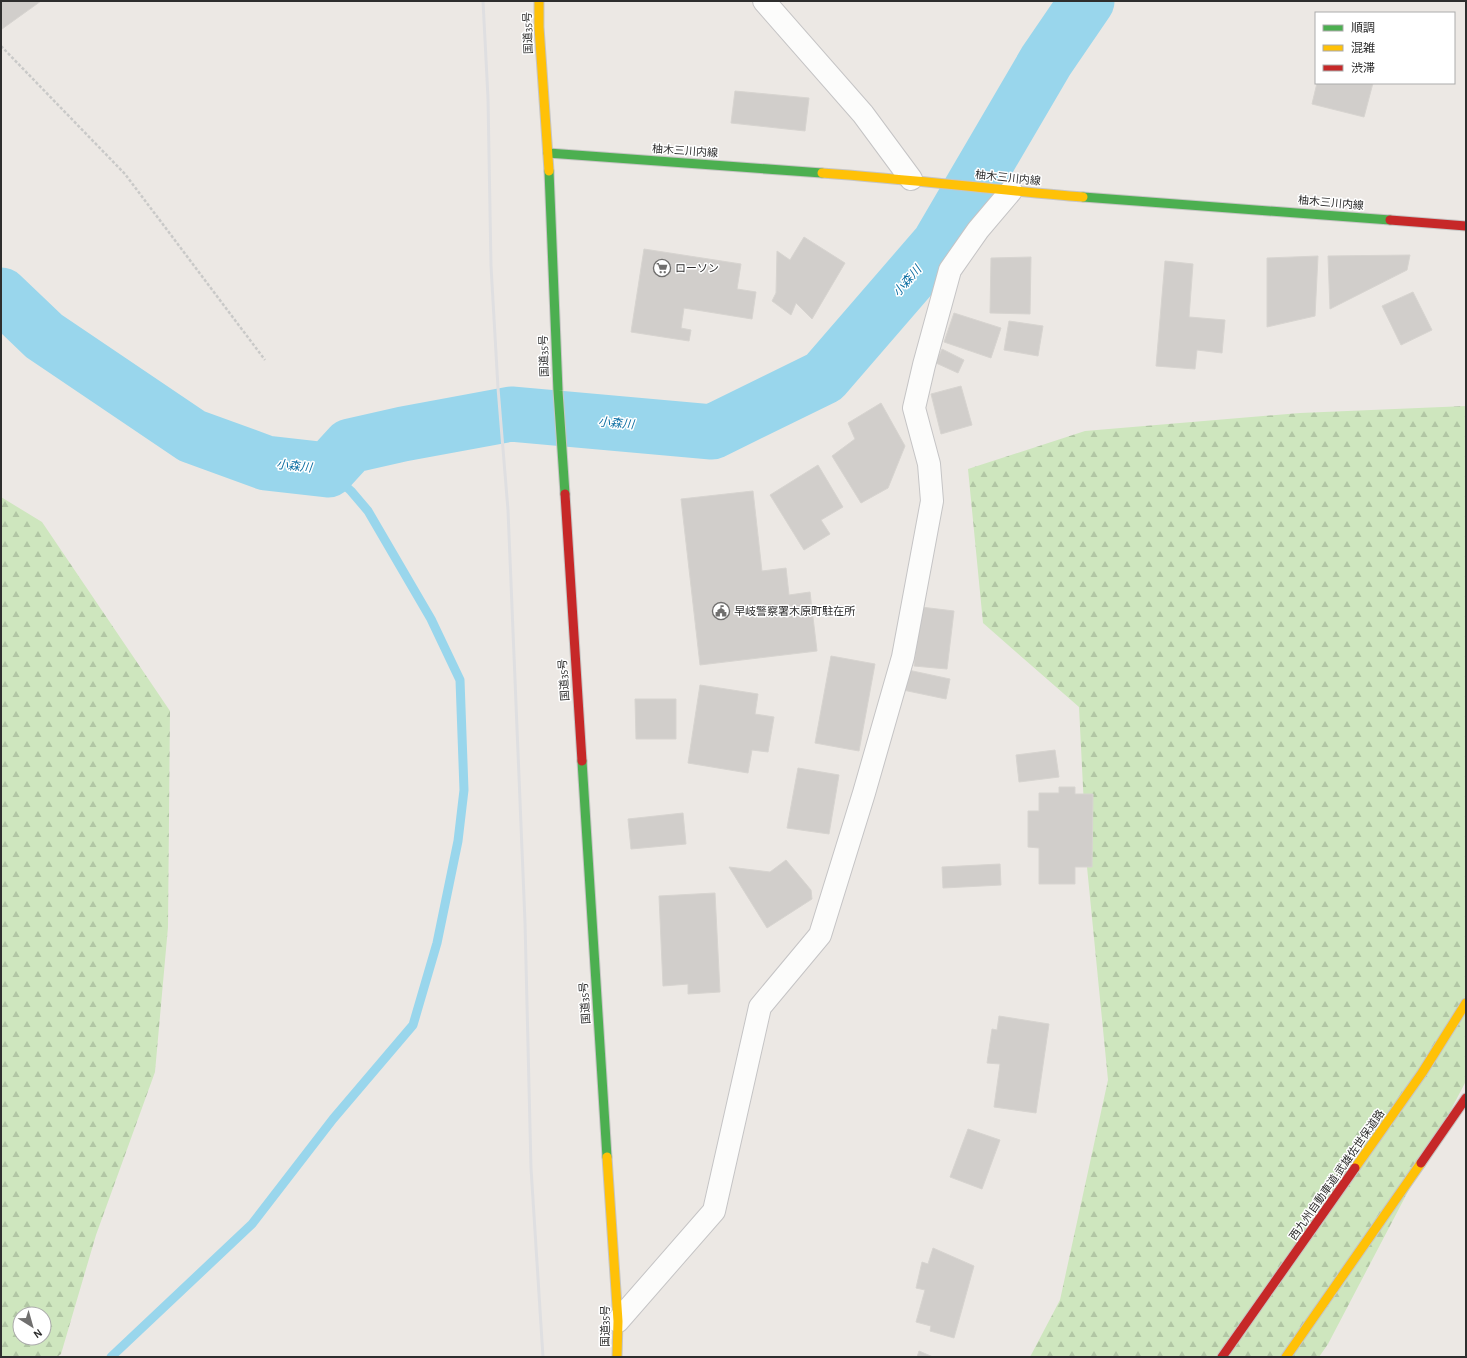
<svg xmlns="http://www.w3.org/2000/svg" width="1467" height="1358" viewBox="0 0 1467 1358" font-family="'Alegreya Sans','Noto Sans JP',sans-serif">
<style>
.forest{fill:url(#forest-firs);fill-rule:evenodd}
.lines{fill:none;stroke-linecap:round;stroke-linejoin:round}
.stream{stroke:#99d6ec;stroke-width:9}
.river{stroke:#99d6ec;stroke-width:55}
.building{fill:#d1cecb;stroke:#d7d4d0}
.street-casing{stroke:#c5c4c5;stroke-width:24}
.fast-casing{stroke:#c6c5c4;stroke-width:11}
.slow-casing{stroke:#c6c5c4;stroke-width:11}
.jam-casing{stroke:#c6c5c4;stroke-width:11}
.path{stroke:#c9c9c8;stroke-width:2.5;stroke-dasharray:3 2;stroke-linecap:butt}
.street{stroke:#fcfcfb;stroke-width:22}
.fast{stroke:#4caf50;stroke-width:9}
.slow{stroke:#ffc107;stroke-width:9}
.jam{stroke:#c62828;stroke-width:9}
.rail{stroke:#dfdfe1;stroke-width:3}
.labels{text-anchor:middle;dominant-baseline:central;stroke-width:3;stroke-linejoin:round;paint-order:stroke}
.street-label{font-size:11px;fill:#2e2e2e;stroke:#fff}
.poi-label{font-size:11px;fill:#2e2e2e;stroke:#fff;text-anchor:start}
.water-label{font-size:12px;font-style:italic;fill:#0d6fa3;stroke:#fff}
</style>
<defs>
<pattern id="forest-firs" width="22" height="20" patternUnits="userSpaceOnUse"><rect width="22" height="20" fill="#cee6be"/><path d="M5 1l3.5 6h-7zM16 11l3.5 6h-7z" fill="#b1c6a4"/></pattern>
</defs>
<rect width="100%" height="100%" fill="#ece8e4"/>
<g class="forest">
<polygon points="1466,406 1466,1081 1328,1344 1319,1357 1030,1357 1060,1300 1108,1080 1087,867 1079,707 983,623 968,469 1085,431 1300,413"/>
<path d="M1,497l41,25 128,189 -2,216 -13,145 -59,163 -35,119 -4,3h-56zM20,1314h24v24h-24z"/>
</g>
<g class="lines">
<polyline class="stream" points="111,1357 252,1224 333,1119 413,1025 437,943 458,841 464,790 460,680 431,619 368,511 351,491 328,470"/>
<polyline class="river" points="1,295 44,336 192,436 266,463 328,470 350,446 403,434 511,414 712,432 824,377 939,244 1046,61 1087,1"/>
</g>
<g class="building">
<polygon points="1,1 41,1 2,29"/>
<polygon points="1317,83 1373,83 1364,117 1312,104"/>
<polygon points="735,91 809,98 805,131 731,123"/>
<polygon points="804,237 845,263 812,319 796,303 791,315 772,301 776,293 777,251 790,260"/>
<polygon points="644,249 741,264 737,289 756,292 752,319 684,308 681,328 691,330 689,341 631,332"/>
<polygon points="1410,255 1407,270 1330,309 1328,256"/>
<polygon points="1318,256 1315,316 1267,327 1267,258"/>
<polygon points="1031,257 1030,314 990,313 991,258"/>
<polygon points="1165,261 1193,264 1189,317 1225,320 1222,353 1197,350 1195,369 1156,366"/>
<polygon points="1413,292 1432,330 1401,345 1382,306"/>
<polygon points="954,313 1001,328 991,358 944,342"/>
<polygon points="1009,321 1043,326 1038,356 1004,350"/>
<polygon points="942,349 964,360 958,373 936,363"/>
<polygon points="961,386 972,425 941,434 931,394"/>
<polygon points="881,403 905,446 888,488 861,503 832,456 855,439 848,423"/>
<polygon points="818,465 843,507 821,520 830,534 804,550 770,495"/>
<polygon points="753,491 762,571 786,568 789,595 810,592 817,651 700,665 681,499"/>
<polygon points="921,607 954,611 947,669 914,666"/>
<polygon points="831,656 875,664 859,751 815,743"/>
<polygon points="908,670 950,679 946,699 903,690"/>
<polygon points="700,685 758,694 755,714 774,717 768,752 752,750 748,773 688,763"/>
<polygon points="635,699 676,699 676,739 636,739"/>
<polygon points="1055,750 1059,777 1019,782 1016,755"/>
<polygon points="798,768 839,775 829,834 787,828"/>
<polygon points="1059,787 1075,787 1075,794 1093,794 1092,867 1075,867 1075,884 1039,884 1039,848 1028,847 1028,811 1039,811 1039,793 1059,793"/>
<polygon points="683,813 686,844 631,849 628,819"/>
<polygon points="786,860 811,890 812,899 767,928 729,867 770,872"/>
<polygon points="1000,864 1001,885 943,888 942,867"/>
<polygon points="715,893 720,992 688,994 688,984 663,986 659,896"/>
<polygon points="999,1016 1049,1024 1036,1113 994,1107 1000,1064 987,1063 992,1029 997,1030"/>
<polygon points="968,1129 1000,1140 982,1189 950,1177"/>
<polygon points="933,1248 974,1266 954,1338 930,1331 931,1326 916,1322 925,1290 916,1288 922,1262 928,1264"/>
<polygon points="919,1351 933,1357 917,1357"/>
</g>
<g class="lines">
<g class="street-casing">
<g id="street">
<polyline points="764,1 863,114 911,179"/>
<polyline points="618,1321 714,1211 760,1007 820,935 864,793 903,657 932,501 929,464 914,408 924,365 950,270 978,230 1011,191"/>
</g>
</g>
<g class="fast-casing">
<g id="fast">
<polyline points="548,153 822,173"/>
<polyline points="549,171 558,391 565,494"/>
<polyline points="1083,197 1390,220"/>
<polyline points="582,761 607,1157"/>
</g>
</g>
<g class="slow-casing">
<g id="slow">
<polyline points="539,1 539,27 549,171"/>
<path d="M822,173c87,6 174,17 261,24"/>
<polyline points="607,1157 618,1321 617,1357"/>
<polyline points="1355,1168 1422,1073 1466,1003"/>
<polyline points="1286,1357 1421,1163"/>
</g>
</g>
<g class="jam-casing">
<g id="jam">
<polyline points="1390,220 1466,226"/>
<polyline points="565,494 582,761"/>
<polyline points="1421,1163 1466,1098"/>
<polyline points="1222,1357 1355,1168"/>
</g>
</g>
<polyline class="path" points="1,46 125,174 265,360"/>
<use href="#street" class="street"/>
<use href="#fast" class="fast"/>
<use href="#slow" class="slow"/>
<use href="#jam" class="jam"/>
<polyline class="rail" points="483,1 488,98 491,266 498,388 508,510 525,922 531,1168 543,1357"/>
</g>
<defs>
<g id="supermarket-ring" transform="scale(0.9)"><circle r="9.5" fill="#fff" stroke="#706f6e" stroke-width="1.5"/><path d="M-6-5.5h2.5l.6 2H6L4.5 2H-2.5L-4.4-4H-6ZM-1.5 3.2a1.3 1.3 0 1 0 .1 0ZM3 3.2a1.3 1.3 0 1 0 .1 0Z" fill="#706f6e"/></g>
<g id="civic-ring" transform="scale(0.9)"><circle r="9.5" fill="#fff" stroke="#706f6e" stroke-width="1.5"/><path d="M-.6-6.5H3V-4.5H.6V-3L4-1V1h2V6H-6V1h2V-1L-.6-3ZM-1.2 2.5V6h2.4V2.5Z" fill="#706f6e"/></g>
</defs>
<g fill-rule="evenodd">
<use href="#supermarket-ring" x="662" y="268"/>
<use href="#civic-ring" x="721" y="611"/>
</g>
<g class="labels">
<g class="street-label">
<text transform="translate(528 33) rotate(-92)">国道35号</text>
<text transform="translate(685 151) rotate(4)">柚木三川内線</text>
<text transform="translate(1008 178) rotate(6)">柚木三川内線</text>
<text transform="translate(1331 203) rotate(5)">柚木三川内線</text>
<text transform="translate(544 356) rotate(-92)">国道35号</text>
<text transform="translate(564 680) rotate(-94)">国道35号</text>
<text transform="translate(585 1003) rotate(-94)">国道35号</text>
<text transform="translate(1337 1175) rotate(-55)">西九州自動車道;武雄佐世保道路</text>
<text transform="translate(605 1326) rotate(-90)">国道35号</text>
</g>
<g class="poi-label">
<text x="675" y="268">ローソン</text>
<text x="734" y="611">早岐警察署木原町駐在所</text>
</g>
<g class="water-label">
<text transform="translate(907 281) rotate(-49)">小森川</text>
<text transform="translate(616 423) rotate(5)">小森川</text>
<text transform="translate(294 466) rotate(6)">小森川</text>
</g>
</g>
<rect width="1467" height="1358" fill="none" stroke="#2e2e2e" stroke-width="4"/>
<rect x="1315" y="12" width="140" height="72" fill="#ffffff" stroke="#ababab"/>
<rect x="1323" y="25" width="20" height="6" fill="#4caf50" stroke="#ababab"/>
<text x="1351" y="32" font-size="12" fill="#2e2e2e">順調</text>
<rect x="1323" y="45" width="20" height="6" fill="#ffc107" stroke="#ababab"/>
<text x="1351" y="52" font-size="12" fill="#2e2e2e">混雑</text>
<rect x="1323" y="65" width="20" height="6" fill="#c62828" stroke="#ababab"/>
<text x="1351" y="72" font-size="12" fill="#2e2e2e">渋滞</text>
<g transform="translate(32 1326) rotate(143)"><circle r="19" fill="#ffffff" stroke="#ababab"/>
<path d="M0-3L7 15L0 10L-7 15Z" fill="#706f6e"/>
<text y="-6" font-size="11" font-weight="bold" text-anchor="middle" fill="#2e2e2e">N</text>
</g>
</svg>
